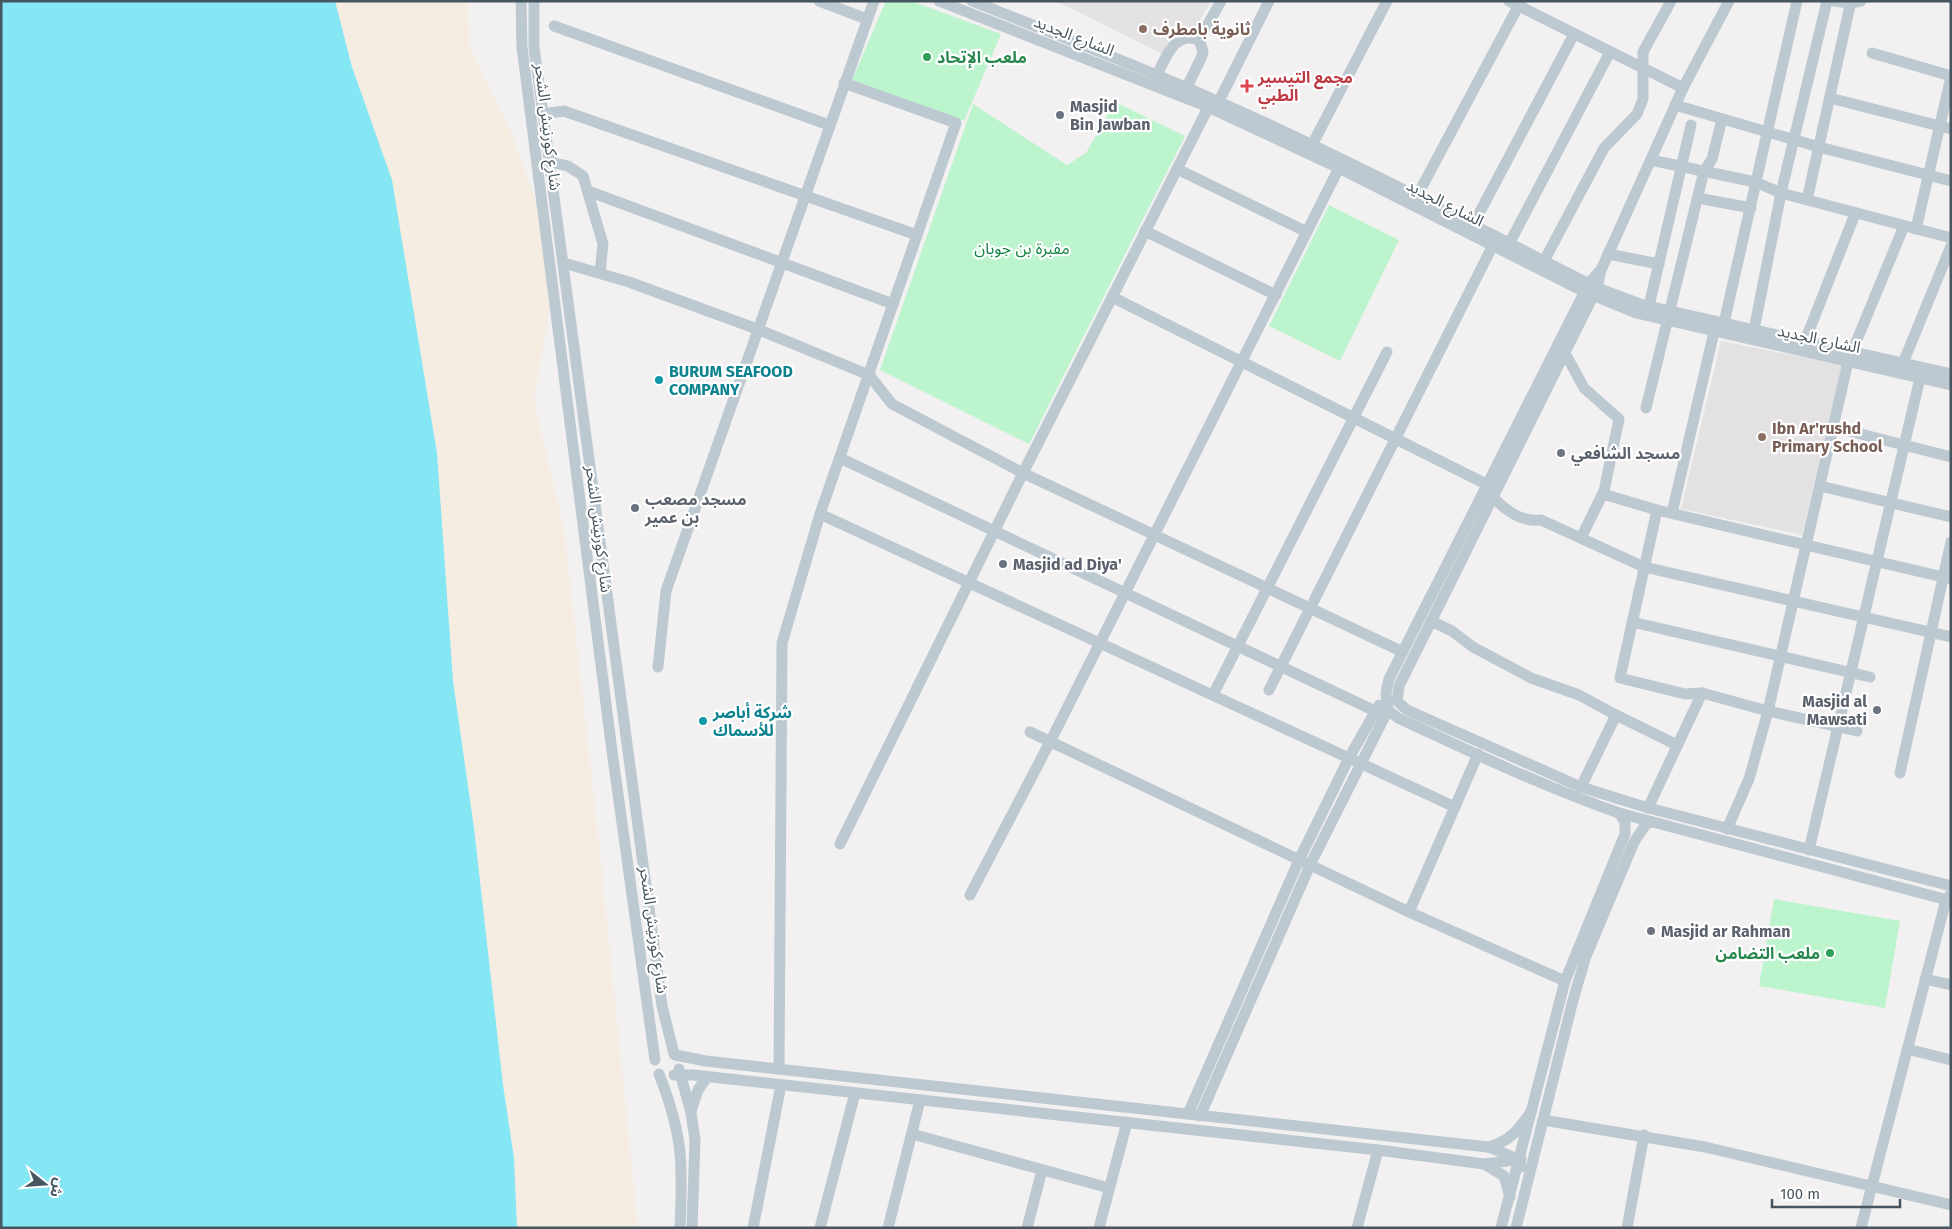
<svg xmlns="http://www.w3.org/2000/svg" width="1952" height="1229" viewBox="0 0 1952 1229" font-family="'Fira Sans','Noto Sans Arabic',sans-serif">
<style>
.education{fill:#e4e1e3}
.green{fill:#bcf4cd}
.sand{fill:#f5ede1}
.water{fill:#85e6f4}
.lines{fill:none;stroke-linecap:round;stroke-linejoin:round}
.minor{stroke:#bdc9d1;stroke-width:11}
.education-dot{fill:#8d6e63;stroke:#fff;stroke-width:2}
.leisure-dot{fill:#2e9e5b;stroke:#fff;stroke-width:2}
.health-dot{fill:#e0444e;stroke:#fff;stroke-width:2}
.worship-dot{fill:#6b7280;stroke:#fff;stroke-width:2}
.culture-dot{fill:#0f9aa8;stroke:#fff;stroke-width:2}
.labels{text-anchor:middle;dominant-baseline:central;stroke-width:4.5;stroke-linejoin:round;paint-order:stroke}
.education-label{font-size:16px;font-weight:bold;fill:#785e54;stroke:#fff;text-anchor:start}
.street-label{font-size:16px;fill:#465660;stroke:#fff}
.leisure-label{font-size:16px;font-weight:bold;fill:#27864d;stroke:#fff;text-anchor:start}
.health-label{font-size:16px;font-weight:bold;fill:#be3a42;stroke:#fff;text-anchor:start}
.worship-label{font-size:16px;font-weight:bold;fill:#5b616d;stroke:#fff;text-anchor:start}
.park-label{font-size:16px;fill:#0f8440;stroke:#fff}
.culture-label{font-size:16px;font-weight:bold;fill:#0d838f;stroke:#fff;text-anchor:start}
</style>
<rect width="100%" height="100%" fill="#f3f0f1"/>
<g class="education">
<polygon points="1056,1 1211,1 1192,34 1177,25 1162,54"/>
<polygon points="1721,341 1842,365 1802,535 1681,509"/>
</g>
<g class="green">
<polygon points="886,1 911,1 1001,34 964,121 852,80"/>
<polygon points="1115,102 1185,136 1029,444 880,370 973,104 1067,165 1086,153"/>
<polygon points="1329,205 1399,240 1340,361 1269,326"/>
<polygon points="1774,899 1900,921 1885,1008 1759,986"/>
</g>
<polygon class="sand" points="335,1 468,1 470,47 511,132 537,204 553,288 534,400 564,530 598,833 638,1228 517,1228 514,1158 503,1085 474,828 453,681 352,67"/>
<polygon class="water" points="1,1 335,1 352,67 392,180 437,453 453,681 474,828 503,1085 514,1158 517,1228 1,1228"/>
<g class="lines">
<g class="minor">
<polyline points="521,1 522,47 612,751 655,1060"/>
<polyline points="534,1 534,47 662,1006 674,1054"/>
<polyline points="819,1 867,19"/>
<polyline points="939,1 1208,107 1339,168 1585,292 1636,313 1951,385"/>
<path d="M972,1c82,33 165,64 245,100 129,57 254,123 380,187l43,16 30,7 281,63"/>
<polyline points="1509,1 1683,88"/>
<polyline points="1729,1 1683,88 1601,270 1597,288 1399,686 1397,701 1407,710 1581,787 1645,807 1951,886"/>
<polyline points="1834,1 1851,3 1861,1"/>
<polyline points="554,26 829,125"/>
<polyline points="1872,53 1951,76"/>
<path d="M1157,75c9,-18 18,-45 42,-35"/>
<polyline points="1187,87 1202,56 1203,51 1199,40 1221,1"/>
<polyline points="1830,98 1951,129"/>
<polyline points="1219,101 1269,1"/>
<polyline points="1675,105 1819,147 1951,181"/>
<polyline points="543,114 564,111 917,235"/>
<polyline points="1312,145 1387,1"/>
<polyline points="1651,160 1755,182 1781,193 1951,238"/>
<polyline points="550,162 568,166 583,176 603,244 600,273"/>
<polyline points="1177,169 1307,232"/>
<polyline points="588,191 893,304"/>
<polyline points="1417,196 1521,1"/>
<polyline points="1698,198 1751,208"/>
<polyline points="1807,200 1851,1"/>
<polyline points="1473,225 1574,34"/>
<polyline points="1916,229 1951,77"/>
<polyline points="1145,231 1276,295"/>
<polyline points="1509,244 1610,52"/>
<polyline points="1608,254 1659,264"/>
<polyline points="1544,261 1604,148 1637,114 1643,99 1643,52 1671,1"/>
<polyline points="564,263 629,282 757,329 869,375 892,404 1023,473 1403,652"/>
<path d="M1600,271l-11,12 -200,396 -3,14 2,17 10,8c73,34 146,69 221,95l332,88"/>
<polyline points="1112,297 1486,484"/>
<polyline points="1649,306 1691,125"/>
<polyline points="1724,323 1797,1"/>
<polyline points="1754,330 1781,193 1827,1"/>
<polyline points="1805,341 1855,214"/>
<polyline points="1852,352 1904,226"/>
<polyline points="1565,353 1584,388 1619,419 1604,491 1581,538"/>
<polyline points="1903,363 1951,246"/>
<polyline points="1646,408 1704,171 1712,159 1722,119"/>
<polyline points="1833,427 1951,457"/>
<polyline points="840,458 1375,711"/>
<polyline points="1820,486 1951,517"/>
<polyline points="1603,494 1657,510 1951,579"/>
<path d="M1493,497c13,14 28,25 48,23l103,47 307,70"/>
<polyline points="1657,510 1620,678 1685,694 1702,693 1768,711 1857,731"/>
<polyline points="1672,513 1714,332"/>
<polyline points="820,514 1455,807"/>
<polyline points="1431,621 1452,631 1473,647 1531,678 1579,695 1616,715 1581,787"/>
<polyline points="1632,622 1870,677"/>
<polyline points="658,667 666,591 874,1"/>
<polyline points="1269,690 1496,239"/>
<polyline points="1213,695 1387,352"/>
<polyline points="1616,715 1677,745"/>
<polyline points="1030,732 1409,912 1565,981"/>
<polyline points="1900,773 1951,542"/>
<polyline points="1648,808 1702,693"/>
<polyline points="1727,829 1749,779 1768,711 1848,362"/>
<polyline points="840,844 1023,473 1211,102"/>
<polyline points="1809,850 1920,378"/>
<polyline points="970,895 1052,738 1339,168"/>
<polyline points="1409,912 1478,754"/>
<polyline points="1925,979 1951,985"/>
<polyline points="1907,1049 1951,1060"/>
<path d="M675,1055l31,6 782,86c22,-5 31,-18 43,-35"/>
<polyline points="679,1069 691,1113 695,1140 692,1228"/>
<polyline points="779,1069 782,643 820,514 956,123 844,83"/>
<path d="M659,1074c24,61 24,89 21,154"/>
<polyline points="674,1075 693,1075 1378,1150 1484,1164 1504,1176 1510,1197"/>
<polyline points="691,1111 698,1090 707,1077"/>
<polyline points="1188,1114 1299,860 1349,758 1379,705"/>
<polyline points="1200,1116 1310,865 1388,710"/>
<polyline points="1543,1120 1705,1147 1951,1205"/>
<polyline points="912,1134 1109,1188"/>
<path d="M1488,1147c12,5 27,8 34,20"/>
<polyline points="1485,1164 1521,1159"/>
<polyline points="753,1228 781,1085"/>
<polyline points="820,1228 855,1093"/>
<polyline points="888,1228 920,1100"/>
<polyline points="1027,1228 1042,1170"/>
<polyline points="1099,1228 1127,1122"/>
<polyline points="1357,1228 1378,1150"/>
<polyline points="1501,1228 1565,981 1625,834 1625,822 1619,813"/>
<polyline points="1516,1228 1573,1000 1586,956 1634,842 1646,824 1652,822"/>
<polyline points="1627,1228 1644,1135"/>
<polyline points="1861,1228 1946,900 1950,895"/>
</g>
</g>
<g class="education-dot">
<circle cx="1143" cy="29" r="5"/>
<circle cx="1762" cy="437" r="5"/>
</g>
<g class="leisure-dot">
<circle cx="927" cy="57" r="5"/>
<circle cx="1830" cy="953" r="5"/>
</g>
<path class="health-dot" d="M1244.5 78.5h5v5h5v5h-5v5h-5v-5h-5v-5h5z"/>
<g class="worship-dot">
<circle cx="1060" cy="115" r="5"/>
<circle cx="1561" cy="453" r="5"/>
<circle cx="635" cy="508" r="5"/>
<circle cx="1003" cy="564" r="5"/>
<circle cx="1877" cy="710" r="5"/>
<circle cx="1651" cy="931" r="5"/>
</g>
<g class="culture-dot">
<circle cx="659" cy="380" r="5"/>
<circle cx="703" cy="721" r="5"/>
</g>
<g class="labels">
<g class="education-label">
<text x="1153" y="29">ثانوية بامطرف</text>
<text x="1772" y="428">Ibn Ar'rushd<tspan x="1772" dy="18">Primary School</tspan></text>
</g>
<g class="street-label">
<text transform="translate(1074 36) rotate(21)">الشارع الجديد</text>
<text transform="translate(548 127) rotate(83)">شارع كورنيش الشحر</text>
<text transform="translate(1445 203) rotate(27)">الشارع الجديد</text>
<text transform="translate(1819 339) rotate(12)">الشارع الجديد</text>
<text transform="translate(599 529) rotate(83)">شارع كورنيش الشحر</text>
<text transform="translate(654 930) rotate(82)">شارع كورنيش الشحر</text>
</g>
<g class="leisure-label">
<text x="937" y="57">ملعب الإتحاد</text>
<text x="1820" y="953" text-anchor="end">ملعب التضامن</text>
</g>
<g class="health-label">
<text x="1258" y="77">مجمع التيسير<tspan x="1258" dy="18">الطبي</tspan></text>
</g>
<g class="worship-label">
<text x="1070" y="106">Masjid<tspan x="1070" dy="18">Bin Jawban</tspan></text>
<text x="1571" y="453">مسجد الشافعي</text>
<text x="645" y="499">مسجد مصعب<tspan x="645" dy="18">بن عمير</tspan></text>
<text x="1013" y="564">Masjid ad Diya'</text>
<text x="1867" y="701" text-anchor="end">Masjid al<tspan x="1867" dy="18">Mawsati</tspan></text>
<text x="1661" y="931">Masjid ar Rahman</text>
</g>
<g class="park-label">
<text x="1022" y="248">مقبرة بن جوبان</text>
</g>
<g class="culture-label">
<text x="669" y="371">BURUM SEAFOOD<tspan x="669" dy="18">COMPANY</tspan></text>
<text x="713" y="712">شركة أباصر<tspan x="713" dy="18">للأسماك</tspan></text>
</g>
</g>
<rect width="1952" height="1229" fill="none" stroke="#465660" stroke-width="5"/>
<g transform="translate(45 1184) rotate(107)" stroke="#ffffff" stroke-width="4" paint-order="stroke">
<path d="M0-4L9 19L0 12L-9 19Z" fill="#465660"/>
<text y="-8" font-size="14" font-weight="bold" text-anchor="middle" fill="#465660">ش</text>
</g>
<path d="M1772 1199v8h128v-8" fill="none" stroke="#465660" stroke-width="2.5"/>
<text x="1780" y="1199" font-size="15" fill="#465660" stroke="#ffffff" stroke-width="4" paint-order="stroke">100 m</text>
</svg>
